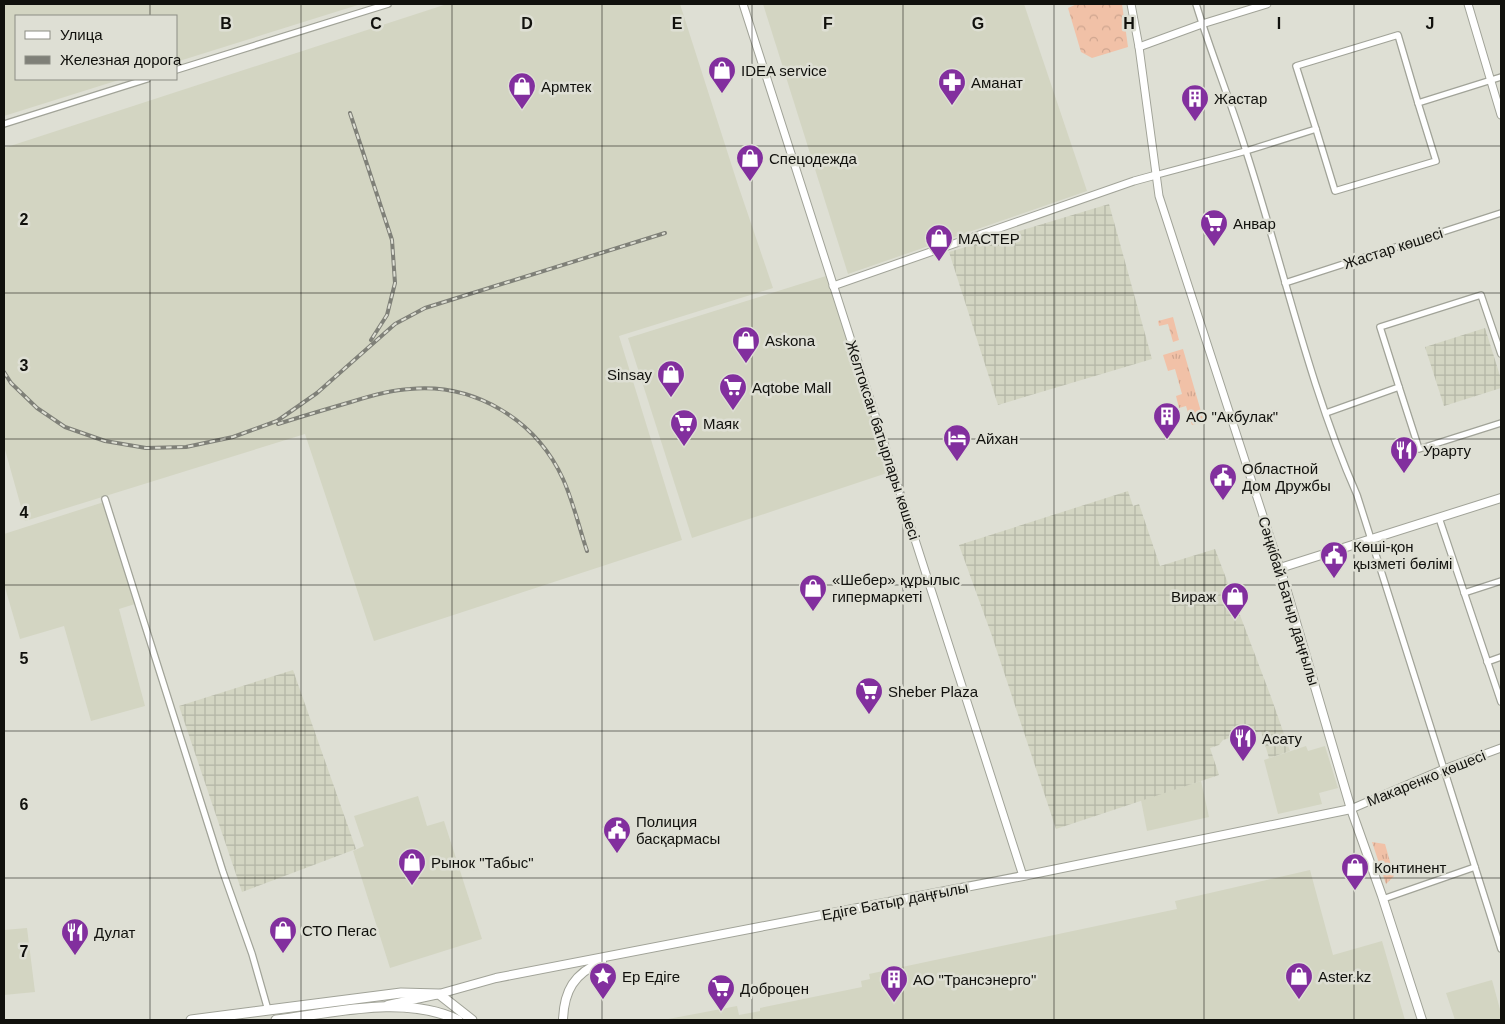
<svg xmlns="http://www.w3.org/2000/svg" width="1505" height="1024" viewBox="0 0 1505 1024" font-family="Helvetica,sans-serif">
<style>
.built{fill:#d3d5c2}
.industrial{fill:url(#industrial-grid)}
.grass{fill:url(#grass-tufts)}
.forest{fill:url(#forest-crowns)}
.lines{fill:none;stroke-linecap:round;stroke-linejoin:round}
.minor-casing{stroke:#a1a398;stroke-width:8}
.tertiary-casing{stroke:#a1a398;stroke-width:9}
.secondary-casing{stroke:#a1a398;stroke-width:10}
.primary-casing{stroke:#a1a398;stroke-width:11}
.minor{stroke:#fff;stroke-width:5.5}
.tertiary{stroke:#fff;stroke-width:7}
.secondary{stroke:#fff;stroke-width:8}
.primary{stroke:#fff;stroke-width:9}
.rail-casing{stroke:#7f8078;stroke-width:4}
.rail{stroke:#dedfd4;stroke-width:2;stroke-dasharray:5.5;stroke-linecap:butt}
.grid{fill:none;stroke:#11110d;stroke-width:1;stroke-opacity:0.55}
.labels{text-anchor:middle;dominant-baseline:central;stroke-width:5;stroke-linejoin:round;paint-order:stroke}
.poi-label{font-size:15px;fill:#11110d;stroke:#dedfd4;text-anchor:start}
.street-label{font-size:15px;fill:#11110d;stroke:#dedfd4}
.grid-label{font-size:16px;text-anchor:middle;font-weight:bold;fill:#11110d;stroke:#dedfd4;stroke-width:5;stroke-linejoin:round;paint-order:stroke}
</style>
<defs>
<pattern id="industrial-grid" width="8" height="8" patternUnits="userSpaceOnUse" patternTransform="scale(1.25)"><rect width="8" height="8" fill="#d3d5c2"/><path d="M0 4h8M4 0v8" fill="none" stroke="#b4b6a6"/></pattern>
<pattern id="grass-tufts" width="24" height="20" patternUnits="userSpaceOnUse" patternTransform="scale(1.25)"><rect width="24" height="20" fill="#f1c1a7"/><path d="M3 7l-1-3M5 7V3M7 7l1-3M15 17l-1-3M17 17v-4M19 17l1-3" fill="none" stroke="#cea58f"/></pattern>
<pattern id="forest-crowns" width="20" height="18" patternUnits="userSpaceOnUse" patternTransform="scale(1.25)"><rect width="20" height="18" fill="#f1c1a7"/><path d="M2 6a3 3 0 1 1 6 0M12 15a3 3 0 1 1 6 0" fill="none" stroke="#cea58f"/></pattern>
</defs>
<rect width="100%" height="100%" fill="#dedfd4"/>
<g class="built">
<polygon points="4,4 361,4 176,62 176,16 16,16 16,79 122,79 4,116"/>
<polygon points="447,4 680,4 737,182 773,288 619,336 682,540 374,641 305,434 25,521 4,446 4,148"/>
<polygon points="763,4 1024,4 1087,191 848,274"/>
<polygon points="826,276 890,472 692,538 628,338"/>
<polygon points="104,502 135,604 119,609 145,706 91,721 64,626 20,639 4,584 4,534"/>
<polygon points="1306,746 1308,751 1325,746 1338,788 1319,793 1322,804 1278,814 1264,760"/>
<polygon points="1201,781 1209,817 1147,831 1141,800"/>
<polygon points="418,796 427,826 444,821 482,939 390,968 353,851 364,846 354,816"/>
<polygon points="1310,870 1333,955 1382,941 1405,1020 663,1020 737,1006 739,1015 760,1011 760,1008 862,987 861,981 870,979 869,974 1177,909 1175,901"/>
<polygon points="27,928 35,992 4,995 4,930"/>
<polygon points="1492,980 1501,1013 1501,1020 1455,1020 1446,993"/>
</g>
<g class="industrial">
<polygon points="1109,204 1152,359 998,405 949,252"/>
<polygon points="1485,328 1501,379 1501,388 1444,406 1425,347"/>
<polygon points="1128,491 1133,506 1139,504 1160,566 1215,549 1271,697 1290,751 1269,758 1261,731 1249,735 1243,734 1223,740 1219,745 1210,748 1219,775 1056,829 992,636 959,545"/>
<polygon points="293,670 356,849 242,892 179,706"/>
</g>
<g class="grass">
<polygon points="1183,349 1204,422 1192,425 1186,406 1179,408 1176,396 1182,394 1175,369 1168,371 1163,355"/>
<polygon points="1372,842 1385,844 1394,876 1386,884"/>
</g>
<g class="forest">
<polygon points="1077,4 1122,4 1128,47 1092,58 1081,52 1068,8"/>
<polygon points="1173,317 1179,340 1173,342 1168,324 1159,326 1158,321"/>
</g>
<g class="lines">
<g class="minor-casing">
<g id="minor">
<path d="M1196,4c15,49 35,98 50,147 37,114 63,235 111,344l144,454"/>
<polyline points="176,70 388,4"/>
<polyline points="4,124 147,79"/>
<polyline points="1316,129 1335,191 1436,161 1418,103 1501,77"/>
<polyline points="1156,175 1246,151 1316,129 1296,66 1398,35 1418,103"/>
<polyline points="1285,283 1501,213"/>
<polyline points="1399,387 1419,449 1501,423"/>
<polyline points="1326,413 1399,387 1380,327 1481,295 1501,354"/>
<polyline points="105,499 223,872 252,954 268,1010"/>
<polyline points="1439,518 1501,702"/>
<polyline points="1464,593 1501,581"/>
<polyline points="1487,662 1501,657"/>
<polyline points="1383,899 1475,867"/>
</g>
</g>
<g class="tertiary-casing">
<g id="tertiary">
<polyline points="743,4 1023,876"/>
<polyline points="1131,4 1139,47 1159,196 1280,568"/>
<polyline points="1468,4 1501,115"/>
<polyline points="1139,47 1202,24 1267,4"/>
<polyline points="833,286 1134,181 1156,175"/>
<polyline points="1351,809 1444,769 1501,748"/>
</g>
</g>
<g class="secondary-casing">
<g id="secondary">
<polyline points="388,1005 439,994 496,978 1023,876 1351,809"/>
<path d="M563,1020c1,-29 11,-47 39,-58"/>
<polyline points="1422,1020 1382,896 1351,809 1280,568 1501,498"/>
</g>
</g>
<g class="primary-casing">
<g id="primary">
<polyline points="191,1020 401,993 439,994 472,1020"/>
<path d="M276,1020c57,-7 128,-26 182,0"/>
</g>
</g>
<use href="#minor" class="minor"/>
<use href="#tertiary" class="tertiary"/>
<use href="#secondary" class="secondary"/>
<use href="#primary" class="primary"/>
<g class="rail-casing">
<g id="rail">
<polyline points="350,113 392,240 395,283 387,315 371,340"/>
<polyline points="4,372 11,383 37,408 65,427 105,441 146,448 186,447 233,437 277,421 317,393 395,324 425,308 665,233"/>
<path d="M278,424c25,-8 49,-15 73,-22 19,-6 39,-12 59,-13 65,-6 126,31 153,90 10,22 16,48 24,72"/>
</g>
</g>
<use href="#rail" class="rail"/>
</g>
<path class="grid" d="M150,4v12M301,4v1016M452,4v1016M602,4v1016M752,4v1016M903,4v1016M1054,4v1016M1204,4v1016M1354,4v1016M150,79v941M4,146h1497M4,293h1497M4,439h1497M4,585h1497M4,731h1497M4,878h1497"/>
<defs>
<g id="shop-pin" transform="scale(1.4375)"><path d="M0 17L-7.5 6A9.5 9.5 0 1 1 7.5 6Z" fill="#822f9e" stroke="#dedfd4"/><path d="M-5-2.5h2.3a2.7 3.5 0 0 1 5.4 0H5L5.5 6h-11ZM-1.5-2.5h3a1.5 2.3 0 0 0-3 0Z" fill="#fff"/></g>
<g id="pharmacy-pin" transform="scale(1.4375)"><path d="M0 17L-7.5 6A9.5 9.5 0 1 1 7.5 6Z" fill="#822f9e" stroke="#dedfd4"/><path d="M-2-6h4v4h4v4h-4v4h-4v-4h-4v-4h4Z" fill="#fff"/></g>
<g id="building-pin" transform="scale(1.4375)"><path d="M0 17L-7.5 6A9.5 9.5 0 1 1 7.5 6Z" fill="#822f9e" stroke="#dedfd4"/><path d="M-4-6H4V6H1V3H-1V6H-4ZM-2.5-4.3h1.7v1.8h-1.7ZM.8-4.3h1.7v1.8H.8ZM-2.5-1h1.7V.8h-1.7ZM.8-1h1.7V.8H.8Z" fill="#fff"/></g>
<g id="supermarket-pin" transform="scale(1.4375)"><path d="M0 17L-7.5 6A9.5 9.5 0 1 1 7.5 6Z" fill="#822f9e" stroke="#dedfd4"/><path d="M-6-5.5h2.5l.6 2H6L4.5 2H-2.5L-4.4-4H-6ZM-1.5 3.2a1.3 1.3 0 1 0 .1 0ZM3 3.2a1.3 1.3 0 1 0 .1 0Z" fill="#fff"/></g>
<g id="hotel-pin" transform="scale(1.4375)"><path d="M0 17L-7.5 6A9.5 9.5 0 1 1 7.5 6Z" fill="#822f9e" stroke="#dedfd4"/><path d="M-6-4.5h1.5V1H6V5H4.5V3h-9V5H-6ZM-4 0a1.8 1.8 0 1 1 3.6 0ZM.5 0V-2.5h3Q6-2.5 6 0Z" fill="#fff"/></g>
<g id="restaurant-pin" transform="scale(1.4375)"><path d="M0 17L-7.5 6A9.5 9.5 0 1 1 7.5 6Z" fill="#822f9e" stroke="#dedfd4"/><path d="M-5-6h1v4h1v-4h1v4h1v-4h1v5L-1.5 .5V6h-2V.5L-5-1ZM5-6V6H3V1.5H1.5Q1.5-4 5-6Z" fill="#fff"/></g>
<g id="civic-pin" transform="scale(1.4375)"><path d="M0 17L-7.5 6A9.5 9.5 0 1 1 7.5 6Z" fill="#822f9e" stroke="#dedfd4"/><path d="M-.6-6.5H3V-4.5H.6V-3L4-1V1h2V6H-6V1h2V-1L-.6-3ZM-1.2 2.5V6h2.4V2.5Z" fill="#fff"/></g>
<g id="sight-pin" transform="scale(1.4375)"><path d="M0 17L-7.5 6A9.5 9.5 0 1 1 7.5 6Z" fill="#822f9e" stroke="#dedfd4"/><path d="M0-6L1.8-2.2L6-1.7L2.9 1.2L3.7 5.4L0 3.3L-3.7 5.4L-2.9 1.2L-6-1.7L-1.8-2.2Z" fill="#fff"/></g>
</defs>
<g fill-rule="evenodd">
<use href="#shop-pin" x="722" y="70"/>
<use href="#pharmacy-pin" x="952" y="82"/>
<use href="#shop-pin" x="522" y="86"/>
<use href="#building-pin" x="1195" y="98"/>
<use href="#shop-pin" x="750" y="158"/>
<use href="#supermarket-pin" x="1214" y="223"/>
<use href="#shop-pin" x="939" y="238"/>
<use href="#shop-pin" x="746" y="340"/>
<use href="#shop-pin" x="671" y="374"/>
<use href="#supermarket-pin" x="733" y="387"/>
<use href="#building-pin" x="1167" y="416"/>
<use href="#supermarket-pin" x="684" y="423"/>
<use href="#hotel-pin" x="957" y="438"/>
<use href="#restaurant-pin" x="1404" y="450"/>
<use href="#civic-pin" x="1223" y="477"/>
<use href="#civic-pin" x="1334" y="555"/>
<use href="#shop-pin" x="813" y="588"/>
<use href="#shop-pin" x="1235" y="596"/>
<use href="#supermarket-pin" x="869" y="691"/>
<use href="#restaurant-pin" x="1243" y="738"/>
<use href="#civic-pin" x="617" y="830"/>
<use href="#shop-pin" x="412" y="862"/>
<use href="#shop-pin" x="1355" y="867"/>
<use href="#shop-pin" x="283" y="930"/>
<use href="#restaurant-pin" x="75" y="932"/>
<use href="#sight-pin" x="603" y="976"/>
<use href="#shop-pin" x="1299" y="976"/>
<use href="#building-pin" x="894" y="979"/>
<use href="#supermarket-pin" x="721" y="988"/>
</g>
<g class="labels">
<g class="poi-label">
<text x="741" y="70">IDEA service</text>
<text x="971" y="82">Аманат</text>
<text x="541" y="86">Армтек</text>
<text x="1214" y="98">Жастар</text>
<text x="769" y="158">Спецодежда</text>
<text x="1233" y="223">Анвар</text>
<text x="958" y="238">МАСТЕР</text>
<text x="765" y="340">Askona</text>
<text x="652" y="374" text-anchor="end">Sinsay</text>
<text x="752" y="387">Aqtobe Mall</text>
<text x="1186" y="416">АО "Акбулак"</text>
<text x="703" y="423">Маяк</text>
<text x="976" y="438">Айхан</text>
<text x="1423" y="450">Урарту</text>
<text x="1242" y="468">Областной<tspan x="1242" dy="17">Дом Дружбы</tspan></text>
<text x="1353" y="546">Көші-қон<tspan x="1353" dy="17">қызметі бөлімі</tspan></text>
<text x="832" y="579">«Шебер» құрылыс<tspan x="832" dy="17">гипермаркеті</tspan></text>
<text x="1216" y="596" text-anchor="end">Вираж</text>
<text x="888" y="691">Sheber Plaza</text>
<text x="1262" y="738">Асату</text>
<text x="636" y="821">Полиция<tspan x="636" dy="17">басқармасы</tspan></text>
<text x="431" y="862">Рынок "Табыс"</text>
<text x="1374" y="867">Континент</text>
<text x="302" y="930">СТО Пегас</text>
<text x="94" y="932">Дулат</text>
<text x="622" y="976">Ер Едіге</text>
<text x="1318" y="976">Aster.kz</text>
<text x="913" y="979">АО "Трансэнерго"</text>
<text x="740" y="988">Доброцен</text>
</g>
<g class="street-label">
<text transform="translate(1393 248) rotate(-18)">Жастар көшесі</text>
<text transform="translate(883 440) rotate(72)">Желтоксан батырлары көшесі</text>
<text transform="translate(1289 601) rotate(73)">Сәңкібай Батыр даңғылы</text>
<text transform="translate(1426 778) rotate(-22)">Макаренко көшесі</text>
<text transform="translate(895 901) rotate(-11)">Едіге Батыр даңғылы</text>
</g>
</g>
<g class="grid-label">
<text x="226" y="29">B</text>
<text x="376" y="29">C</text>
<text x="527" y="29">D</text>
<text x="677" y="29">E</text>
<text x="828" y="29">F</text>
<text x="978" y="29">G</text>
<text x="1129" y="29">H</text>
<text x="1279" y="29">I</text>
<text x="1430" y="29">J</text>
<text x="24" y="225">2</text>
<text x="24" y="371">3</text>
<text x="24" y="518">4</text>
<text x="24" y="664">5</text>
<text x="24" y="810">6</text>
<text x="24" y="957">7</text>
</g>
<rect width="1505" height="1024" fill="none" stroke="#11110d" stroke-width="10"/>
<rect x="15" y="15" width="162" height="65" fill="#dedfd4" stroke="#8c8d84"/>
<rect x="25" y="31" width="25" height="8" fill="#ffffff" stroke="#8c8d84"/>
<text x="60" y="40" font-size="15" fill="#11110d">Улица</text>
<rect x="25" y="56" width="25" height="8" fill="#7f8078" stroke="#8c8d84"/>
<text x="60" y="65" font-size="15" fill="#11110d">Железная дорога</text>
</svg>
